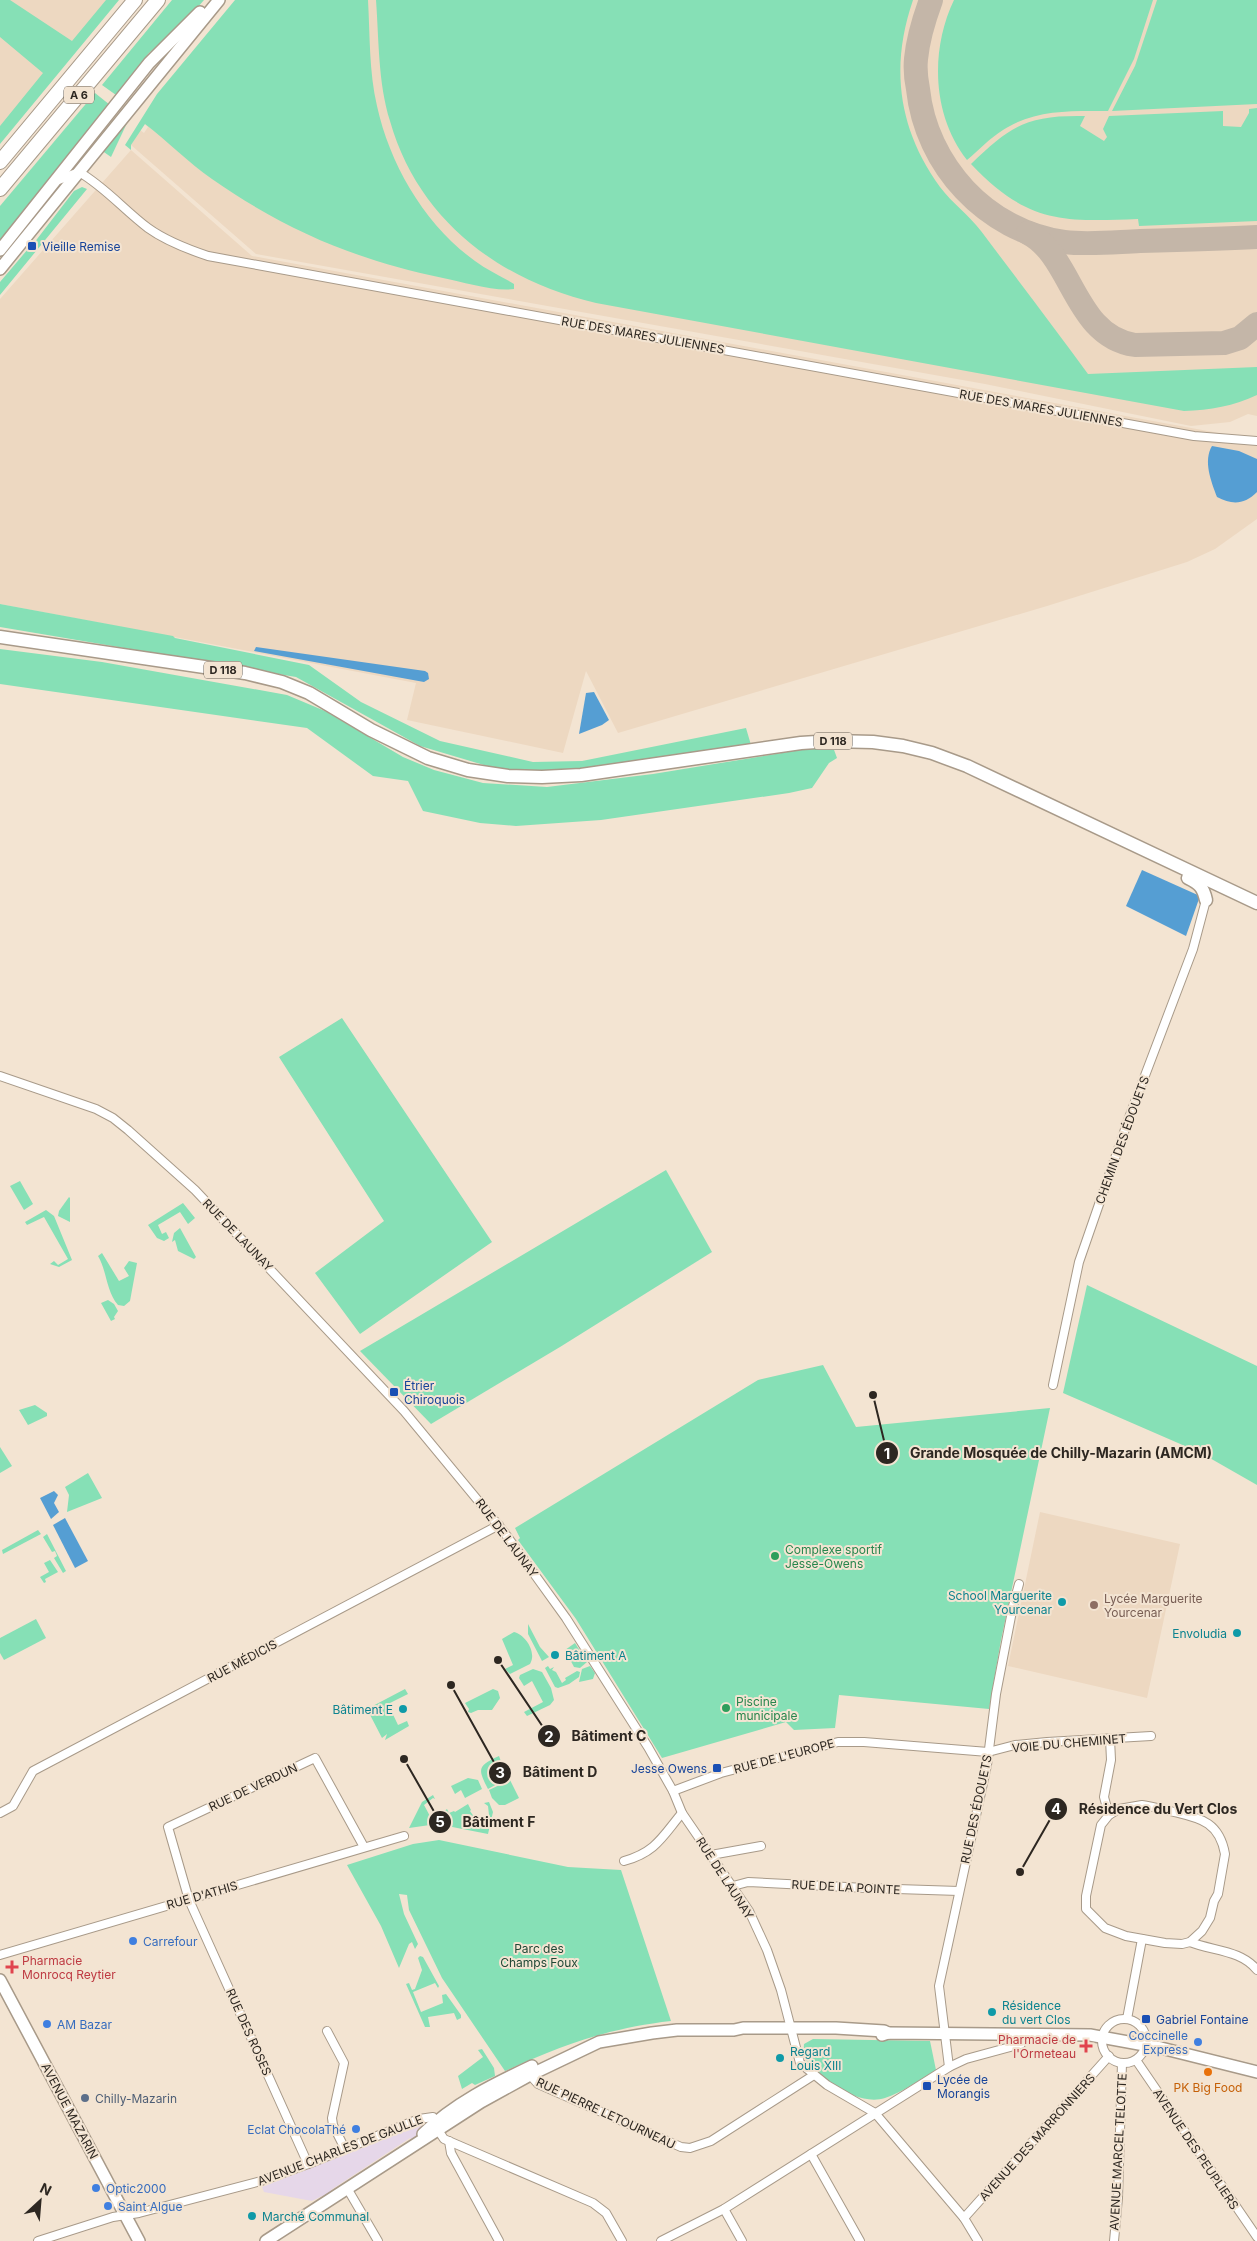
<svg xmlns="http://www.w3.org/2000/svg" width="1257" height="2241" viewBox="0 0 1257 2241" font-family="Inter,sans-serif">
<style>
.commercial{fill:#e6d7e9}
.built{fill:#edd8c1}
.green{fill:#86e0b6}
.water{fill:#559ed3}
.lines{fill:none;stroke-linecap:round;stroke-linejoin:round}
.taxiway{stroke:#c4b6a8;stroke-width:24}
.street-casing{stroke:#a89a89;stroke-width:10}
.secondary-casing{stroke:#a89a89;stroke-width:14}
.primary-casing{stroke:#a89a89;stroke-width:15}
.highway-casing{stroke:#a89a89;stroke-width:16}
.street{stroke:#fff;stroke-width:8}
.secondary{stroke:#fff;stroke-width:11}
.primary{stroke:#fff;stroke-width:12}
.highway{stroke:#fff;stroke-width:14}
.transit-dot{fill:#1a4fb4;stroke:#f3e4d2;stroke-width:2}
.leisure-dot{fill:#2e9e5b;stroke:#f3e4d2;stroke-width:2}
.culture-dot{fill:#0f9aa8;stroke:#f3e4d2;stroke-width:2}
.education-dot{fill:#8d6e63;stroke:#f3e4d2;stroke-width:2}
.shop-dot{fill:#3f7fe0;stroke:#f3e4d2;stroke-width:2}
.health-dot{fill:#e0444e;stroke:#f3e4d2;stroke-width:2}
.food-dot{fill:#e8710a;stroke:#f3e4d2;stroke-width:2}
.service-dot{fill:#5c6f8a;stroke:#f3e4d2;stroke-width:2}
.labels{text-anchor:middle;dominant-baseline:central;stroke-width:4;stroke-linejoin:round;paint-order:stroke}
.shield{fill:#f3e4d2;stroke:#686056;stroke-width:1}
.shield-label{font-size:11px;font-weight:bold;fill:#2d2721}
.transit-label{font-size:12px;fill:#164399;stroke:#f3e4d2;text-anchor:start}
.street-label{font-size:12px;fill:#2d2721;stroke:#f3e4d2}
.leisure-label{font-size:12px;fill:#27864d;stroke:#f3e4d2;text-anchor:start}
.culture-label{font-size:12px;fill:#0d838f;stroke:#f3e4d2;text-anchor:start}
.education-label{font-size:12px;fill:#785e54;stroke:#f3e4d2;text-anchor:start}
.shop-label{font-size:12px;fill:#366cbe;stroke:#f3e4d2;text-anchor:start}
.park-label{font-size:12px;fill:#1f4735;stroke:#f3e4d2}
.health-label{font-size:12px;fill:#be3a42;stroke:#f3e4d2;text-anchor:start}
.food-label{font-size:12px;fill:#c56008;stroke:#f3e4d2}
.service-label{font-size:12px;fill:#4e5e75;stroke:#f3e4d2;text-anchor:start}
.leader{fill:none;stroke:#2d2721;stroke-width:2}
.callout-dot{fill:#2d2721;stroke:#f3e4d2;stroke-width:2}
.mark-label{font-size:15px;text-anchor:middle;font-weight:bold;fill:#fff}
.callout-label{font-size:14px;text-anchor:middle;font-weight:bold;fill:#2d2721;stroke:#f3e4d2;stroke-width:4;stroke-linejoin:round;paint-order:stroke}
</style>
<rect width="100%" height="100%" fill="#f3e4d2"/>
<polygon class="commercial" points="424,2121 428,2123 426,2127 412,2140 410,2138 331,2190 332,2193 324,2198 322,2196 312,2201 264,2192 262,2187 414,2128 413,2125"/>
<g class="built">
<polygon points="0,0 113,0 0,143"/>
<polygon points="242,0 1257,0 1257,416 1248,414 1230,422 1191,426 985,384 256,254 131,145 140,130 144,133 148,127 145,124 196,54"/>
<polygon points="131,150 252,256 1257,440 1257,519 1215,549 1187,562 1047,606 618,733 586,671 563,753 407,720 416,683 0,604 0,299"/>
<polygon points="1040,1512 1180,1544 1147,1698 1008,1666"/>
</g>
<g class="green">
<polygon points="0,0 10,0 72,41 106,0 119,0 0,144 0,126 43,73 0,37"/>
<polygon points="172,0 204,0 183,24 149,53 116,95 102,85"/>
<path d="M235,0h133c2,35 1,72 9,106 13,59 48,119 98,155 12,9 26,15 39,23v5c-19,3 -51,-7 -71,-11 -87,-18 -158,-48 -231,-99 -23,-16 -46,-39 -67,-55l-14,21v5l-6,-5 32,-51z"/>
<path d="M376,0h537c-23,67 -15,129 27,187 12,16 29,28 41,44 36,48 72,95 107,143l169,-7v28c-23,11 -47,15 -73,16l-588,-108c-96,-22 -178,-83 -206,-182 -12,-39 -11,-80 -14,-121z"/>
<path d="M954,0h199l-19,59 -26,52c-36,0 -73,-2 -105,19 -13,8 -24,20 -36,30 -35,-44 -37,-110 -13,-160z"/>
<polygon points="1157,0 1257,0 1257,104 1112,111 1135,66"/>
<polygon points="95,93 110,105 0,240 0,206"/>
<path d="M1257,108v113l-118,5 -1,-7c-76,3 -111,4 -167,-55 40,-39 57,-49 114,-48l-5,10 24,15 3,-4 -4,-8 6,-13 114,-5v15l18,1 8,-14v-4z"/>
<polygon points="128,118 127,123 111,157 101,150"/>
<polygon points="82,187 87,189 0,295 0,282 28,249 31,250 35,244 34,243 74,191"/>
<polygon points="0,604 173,636 175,638 309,665 361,702 440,741 533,762 582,761 746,728 751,745 544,773 504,771 420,746 296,677 0,627"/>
<polygon points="0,649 102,662 287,695 325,711 403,757 434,770 483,783 547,787 653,774 800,750 833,747 837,758 829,763 812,788 789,793 601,820 516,826 480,823 423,811 408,781 373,776 307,728 0,684"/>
<polygon points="342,1018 492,1242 360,1334 315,1273 384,1221 279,1057"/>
<polygon points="666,1170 712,1252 560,1347 431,1424 360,1351"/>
<polygon points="20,1181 33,1204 24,1210 10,1186"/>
<polygon points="69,1197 70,1198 70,1222 58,1216 59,1211"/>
<polygon points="183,1203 195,1218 188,1224 180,1212 158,1225 162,1234 166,1232 169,1238 164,1241 157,1238 148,1225"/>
<polygon points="46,1210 54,1216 72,1260 59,1267 50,1264 54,1261 58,1265 68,1259 44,1217 27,1225 25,1222"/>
<polygon points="180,1228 196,1257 194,1259 178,1251 175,1240 172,1242 174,1233"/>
<path d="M102,1253l17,28 10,-5 -5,-8 5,-7 8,2 -7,38 -6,5 -6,-1c-12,-14 -11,-34 -20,-49z"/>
<polygon points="1087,1285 1257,1366 1257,1485 1201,1453 1063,1393"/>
<polygon points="108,1300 114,1304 118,1311 114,1317 115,1319 111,1321 101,1303"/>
<polygon points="823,1365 856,1427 1050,1408 1001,1640 989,1709 839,1695 835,1728 794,1730 786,1722 662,1758 576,1619 518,1540 520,1538 515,1528 758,1380"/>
<polygon points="35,1405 47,1413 47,1416 28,1425 19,1410"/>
<polygon points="0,1447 12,1466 0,1473"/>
<polygon points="88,1473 102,1498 67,1512 69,1495 65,1487"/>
<polygon points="38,1530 41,1534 3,1554 2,1550"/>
<polygon points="47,1534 66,1571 63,1573 54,1558 57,1556 55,1551 52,1552 43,1537"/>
<polygon points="50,1560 58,1572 45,1579 46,1582 44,1583 40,1577 49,1572 44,1563"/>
<polygon points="36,1619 46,1638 4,1660 0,1653 0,1638"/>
<polygon points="528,1624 540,1647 549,1657 542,1661 528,1634"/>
<path d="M514,1632c12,3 23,21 16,32l-20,10 -5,-5 8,-4 -11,-26z"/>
<polygon points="575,1643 587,1662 580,1668 574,1667 565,1650"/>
<polygon points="548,1666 550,1669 554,1667 552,1670 556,1672 562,1683 566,1680 565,1678 577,1671 580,1672 579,1677 569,1684 558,1688 555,1687 545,1668"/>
<polygon points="590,1666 595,1673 593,1679 579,1682 582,1669"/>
<polygon points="533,1669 542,1672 551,1688 554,1700 550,1705 527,1716 524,1712 543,1702 532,1681 524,1686 519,1678 520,1675"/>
<polygon points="405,1689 408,1694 388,1704 398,1725 407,1721 409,1726 385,1740 387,1734 382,1738 367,1709"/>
<polygon points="493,1689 498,1691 500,1698 492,1710 478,1710 471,1713 468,1712 469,1709 465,1703"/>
<path d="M499,1756l5,14 6,7 -22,12c-11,-21 -10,-23 11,-33z"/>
<polygon points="468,1778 478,1780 482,1789 465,1798 461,1790 455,1794 451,1786"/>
<polygon points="510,1780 519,1798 505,1805 499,1805 492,1798 489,1790"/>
<polygon points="433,1795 435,1799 433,1798 424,1805 431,1818 435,1815 437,1817 447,1809 449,1813 454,1811 455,1812 468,1804 471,1810 470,1811 477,1821 489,1815 488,1806 484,1803 489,1802 493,1812 488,1834 437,1824 409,1828 422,1802"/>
<path d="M439,1840l129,27 53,3 50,151c-62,7 -109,24 -166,50l-63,-93 -33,-68 -2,-15 -8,-1 5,20 14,30 -3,5 -3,-7 -3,2 -10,24 -18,-42 -34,-61 66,-21z"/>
<polygon points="420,1956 423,1957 439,1986 438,1988 435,1983 413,1992 421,2012 443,2003 442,1995 446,1994 461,2015 461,2018 457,2020 454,2013 428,2017 430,2027 425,2027 406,1984 409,1983 412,1990 415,1989 422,1970 418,1958"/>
<path d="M813,2039l117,2 6,29c-17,10 -33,22 -51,28 -29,9 -64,-21 -82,-41l1,-13z"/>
<polygon points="482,2049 494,2068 495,2076 475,2085 472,2083 462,2089 458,2076 483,2057 478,2050"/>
</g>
<g class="water">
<path d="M1212,446l27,5 18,8v33c-13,13 -25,13 -40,5 -6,-16 -14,-36 -5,-51z"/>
<polygon points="256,647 425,671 428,673 429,679 424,682 254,651"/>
<polygon points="594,692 609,720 602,725 579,734 586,693"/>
<polygon points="1142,870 1200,896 1186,936 1126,906"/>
<polygon points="54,1491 58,1495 54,1503 59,1512 51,1519 40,1498"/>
<polygon points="65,1518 88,1561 75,1568 53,1525"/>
</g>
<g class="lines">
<g class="taxiway">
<path d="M931,0c-7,19 -13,38 -15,59 -1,10 0,20 2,30 8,76 68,142 146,153 25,3 51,0 76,-1 39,-1 78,-2 117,-4"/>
<path d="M1028,233c45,23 46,103 107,112l89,-2 16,-5 17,-14"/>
</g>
<g class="street-casing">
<g id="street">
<path d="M56,181l23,-9c26,15 45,38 69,56 18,13 39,21 60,28l986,180 63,5"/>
<polyline points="0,1076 96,1109 113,1118 128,1130 195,1190 404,1411 504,1532 566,1618 648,1747 673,1791 682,1813 749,1911 767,1950 781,1990 800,2063 827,2085 875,2113 964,2218 978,2241"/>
<polyline points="1053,1385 1079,1262 1130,1115 1193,949 1206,900"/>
<polyline points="673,1791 721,1773 838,1742 864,1742 988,1752 1015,1745 1047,1742 1151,1736"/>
<path d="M1142,1805c9,1 18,4 28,6 28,7 49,9 55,43l-7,40 -4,7 -4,17 -8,13 -12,11 -8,2 -17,-1 -39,-7 -21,-8 -19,-19v-13l15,-71 8,-10 10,-6z"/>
<polyline points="0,1813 13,1806 33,1771 499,1525"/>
<polyline points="1109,1815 1104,1797 1111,1760 1110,1739"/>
<polyline points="711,1855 761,1846"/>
<path d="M624,1861c32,-9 38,-24 58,-48"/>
<polyline points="733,1886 748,1882 866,1888 959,1891"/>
<path d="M1190,1942c23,9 51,8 67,28"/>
<polyline points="0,1955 404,1836"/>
<circle cx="1124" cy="2041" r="22"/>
<polyline points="1127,2019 1142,1939"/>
<polyline points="327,2031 344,2063 332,2118 333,2125 345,2149"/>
<polyline points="1136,2060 1257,2237"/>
<polyline points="949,2067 939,1986 987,1765 996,1694 1013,1606 1019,1584"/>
<polyline points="530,2075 538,2084 681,2147 690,2148 711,2141 814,2075"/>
<polyline points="438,2130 444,2139 593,2203 606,2213 622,2241"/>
<polyline points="449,2141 451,2153 499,2241"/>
<polyline points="811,2154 860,2241"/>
<polyline points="308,2164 189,1900 168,1827 315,1758 364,1847"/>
<polyline points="347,2188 378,2241"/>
<polyline points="724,2209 742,2241"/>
<polyline points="964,2218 1109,2056"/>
<polyline points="38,2241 113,2217 139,2213 261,2181 308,2164 419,2119 433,2117 436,2122"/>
<polyline points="661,2241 724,2209 949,2067 966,2059 1021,2044 1027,2034"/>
<polyline points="1114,2241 1118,2198 1122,2063"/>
</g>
</g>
<g class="secondary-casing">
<g id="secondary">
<polyline points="0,250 149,63 200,12"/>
<polyline points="0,269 219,0"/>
<polyline points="0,1980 139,2241"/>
<polyline points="882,2035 888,2033 1090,2035 1161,2048 1257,2072"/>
<path d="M423,2134c30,-30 71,-50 109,-68"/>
<polyline points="266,2241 481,2102 530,2075 599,2042 652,2033 677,2030 734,2030 743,2028 836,2028 884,2031 888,2033"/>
</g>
</g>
<g class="primary-casing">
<g id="primary">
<polyline points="0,637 245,673 282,682 309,693 371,730 428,758 468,770 508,776 542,777 581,775 801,743 832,741 873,742 903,746 932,753 967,766 1257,903"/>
<path d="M1188,878c12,6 15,9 18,22"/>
</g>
</g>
<g class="highway-casing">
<g id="highway">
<polyline points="0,162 135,0"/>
<polyline points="0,189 158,0"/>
</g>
</g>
<use href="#street" class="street"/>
<use href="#secondary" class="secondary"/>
<use href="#primary" class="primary"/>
<use href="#highway" class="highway"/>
</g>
<g class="transit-dot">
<rect x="27" y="241" width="10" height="10" rx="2.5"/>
<rect x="389" y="1387" width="10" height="10" rx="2.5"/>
<rect x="712" y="1763" width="10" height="10" rx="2.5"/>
<rect x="1141" y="2014" width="10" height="10" rx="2.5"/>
<rect x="922" y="2081" width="10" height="10" rx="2.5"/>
</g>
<g class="leisure-dot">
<circle cx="775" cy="1556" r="5"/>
<circle cx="726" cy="1708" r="5"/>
</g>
<g class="culture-dot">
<circle cx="1062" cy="1602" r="5"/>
<circle cx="1237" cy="1633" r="5"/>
<circle cx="555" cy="1655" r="5"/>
<circle cx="403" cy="1709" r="5"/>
<circle cx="992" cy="2012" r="5"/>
<circle cx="780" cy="2058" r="5"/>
<circle cx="252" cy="2216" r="5"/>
</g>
<circle class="education-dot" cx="1094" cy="1605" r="5"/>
<g class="shop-dot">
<circle cx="133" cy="1941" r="5"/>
<circle cx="47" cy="2024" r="5"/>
<circle cx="1198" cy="2042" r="5"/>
<circle cx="356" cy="2129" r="5"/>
<circle cx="96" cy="2188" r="5"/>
<circle cx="108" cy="2206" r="5"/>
</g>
<g class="health-dot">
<path d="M9.5 1959.5h5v5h5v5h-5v5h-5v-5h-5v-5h5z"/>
<path d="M1083.5 2038.5h5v5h5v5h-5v5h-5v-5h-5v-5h5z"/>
</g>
<circle class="food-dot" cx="1208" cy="2072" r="5"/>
<circle class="service-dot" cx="85" cy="2098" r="5"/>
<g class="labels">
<g class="shield">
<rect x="64" y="86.5" width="30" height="17" rx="4"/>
<rect x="204" y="661.5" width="38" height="17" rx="4"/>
<rect x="814" y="732.5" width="38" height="17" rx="4"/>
</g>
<g class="shield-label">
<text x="79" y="95">A 6</text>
<text x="223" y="670">D 118</text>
<text x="833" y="741">D 118</text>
</g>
<g class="transit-label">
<text x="42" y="246">Vieille Remise</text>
<text x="404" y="1385">Étrier<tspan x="404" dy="14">Chiroquois</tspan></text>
<text x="707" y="1768" text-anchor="end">Jesse Owens</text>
<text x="1156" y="2019">Gabriel Fontaine</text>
<text x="937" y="2079">Lycée de<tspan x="937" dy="14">Morangis</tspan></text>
</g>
<g class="street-label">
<text transform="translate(643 335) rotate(10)">RUE DES MARES JULIENNES</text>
<text transform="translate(1041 408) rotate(10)">RUE DES MARES JULIENNES</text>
<text transform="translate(1122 1140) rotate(-70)">CHEMIN DES ÉDOUETS</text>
<text transform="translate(238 1235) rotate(46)">RUE DE LAUNAY</text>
<text transform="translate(507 1538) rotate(53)">RUE DE LAUNAY</text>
<text transform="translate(242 1661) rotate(-28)">RUE MÉDICIS</text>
<text transform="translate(1069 1743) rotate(-5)">VOIE DU CHEMINET</text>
<text transform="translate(784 1756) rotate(-15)">RUE DE L'EUROPE</text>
<text transform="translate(253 1787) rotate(-25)">RUE DE VERDUN</text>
<text transform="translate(976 1809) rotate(-78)">RUE DES ÉDOUETS</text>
<text transform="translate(725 1878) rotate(57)">RUE DE LAUNAY</text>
<text transform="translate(846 1887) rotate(3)">RUE DE LA POINTE</text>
<text transform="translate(202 1895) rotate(-16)">RUE D'ATHIS</text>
<text transform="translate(249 2032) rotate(66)">RUE DES ROSES</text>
<text transform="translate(70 2111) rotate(62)">AVENUE MAZARIN</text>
<text transform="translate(606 2113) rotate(25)">RUE PIERRE LETOURNEAU</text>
<text transform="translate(1037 2137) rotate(-48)">AVENUE DES MARRONNIERS</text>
<text transform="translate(1196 2149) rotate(56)">AVENUE DES PEUPLIERS</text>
<text transform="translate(340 2150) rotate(-21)">AVENUE CHARLES DE GAULLE</text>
<text transform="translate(1118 2152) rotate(-87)">AVENUE MARCEL TELOTTE</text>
</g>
<g class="leisure-label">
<text x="785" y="1549">Complexe sportif<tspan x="785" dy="14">Jesse-Owens</tspan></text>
<text x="736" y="1701">Piscine<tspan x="736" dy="14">municipale</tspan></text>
</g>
<g class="culture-label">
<text x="1052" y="1595" text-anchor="end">School Marguerite<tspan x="1052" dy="14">Yourcenar</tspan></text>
<text x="1227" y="1633" text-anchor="end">Envoludia</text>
<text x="565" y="1655">Bâtiment A</text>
<text x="393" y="1709" text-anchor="end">Bâtiment E</text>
<text x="1002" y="2005">Résidence<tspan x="1002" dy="14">du vert Clos</tspan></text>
<text x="790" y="2051">Regard<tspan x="790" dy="14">Louis XIII</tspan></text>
<text x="262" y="2216">Marché Communal</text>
</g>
<g class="education-label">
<text x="1104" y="1598">Lycée Marguerite<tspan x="1104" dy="14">Yourcenar</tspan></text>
</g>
<g class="shop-label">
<text x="143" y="1941">Carrefour</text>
<text x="57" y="2024">AM Bazar</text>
<text x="1188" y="2035" text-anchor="end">Coccinelle<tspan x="1188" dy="14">Express</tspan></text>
<text x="346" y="2129" text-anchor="end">Eclat ChocolaThé</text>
<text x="106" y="2188">Optic2000</text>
<text x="118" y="2206">Saint Algue</text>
</g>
<g class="park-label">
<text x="539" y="1948">Parc des<tspan x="539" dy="14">Champs Foux</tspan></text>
</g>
<g class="health-label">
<text x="22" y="1960">Pharmacie<tspan x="22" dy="14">Monrocq Reytier</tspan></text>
<text x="1076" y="2039" text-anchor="end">Pharmacie de<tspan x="1076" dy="14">l'Ormeteau</tspan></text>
</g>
<g class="food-label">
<text x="1208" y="2087">PK Big Food</text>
</g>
<g class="service-label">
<text x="95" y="2098">Chilly-Mazarin</text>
</g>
</g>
<path class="leader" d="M873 1395L887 1453M498 1660L549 1736M451 1685L500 1773M1020 1872L1056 1809M404 1759L440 1822"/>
<g class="callout-dot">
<circle cx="873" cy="1395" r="5"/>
<circle cx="498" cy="1660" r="5"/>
<circle cx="451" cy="1685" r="5"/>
<circle cx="1020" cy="1872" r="5"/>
<circle cx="404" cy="1759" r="5"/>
<circle cx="887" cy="1453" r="12"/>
<circle cx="549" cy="1736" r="12"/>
<circle cx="500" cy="1773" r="12"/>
<circle cx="1056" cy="1809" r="12"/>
<circle cx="440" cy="1822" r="12"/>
</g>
<g class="mark-label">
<text x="887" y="1459">1</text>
<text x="549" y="1742">2</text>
<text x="500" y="1778">3</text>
<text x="1056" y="1814">4</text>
<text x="440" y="1827">5</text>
</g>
<g class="callout-label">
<text x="1061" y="1458">Grande Mosquée de Chilly-Mazarin (AMCM)</text>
<text x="609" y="1741">Bâtiment C</text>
<text x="560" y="1777">Bâtiment D</text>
<text x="1158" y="1814">Résidence du Vert Clos</text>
<text x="499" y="1827">Bâtiment F</text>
</g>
<g transform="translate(40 2201) rotate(26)" stroke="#f3e4d2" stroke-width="4" paint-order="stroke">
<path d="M0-4L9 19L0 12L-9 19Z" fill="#2d2721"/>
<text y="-8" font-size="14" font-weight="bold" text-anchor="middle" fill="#2d2721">N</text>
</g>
</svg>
